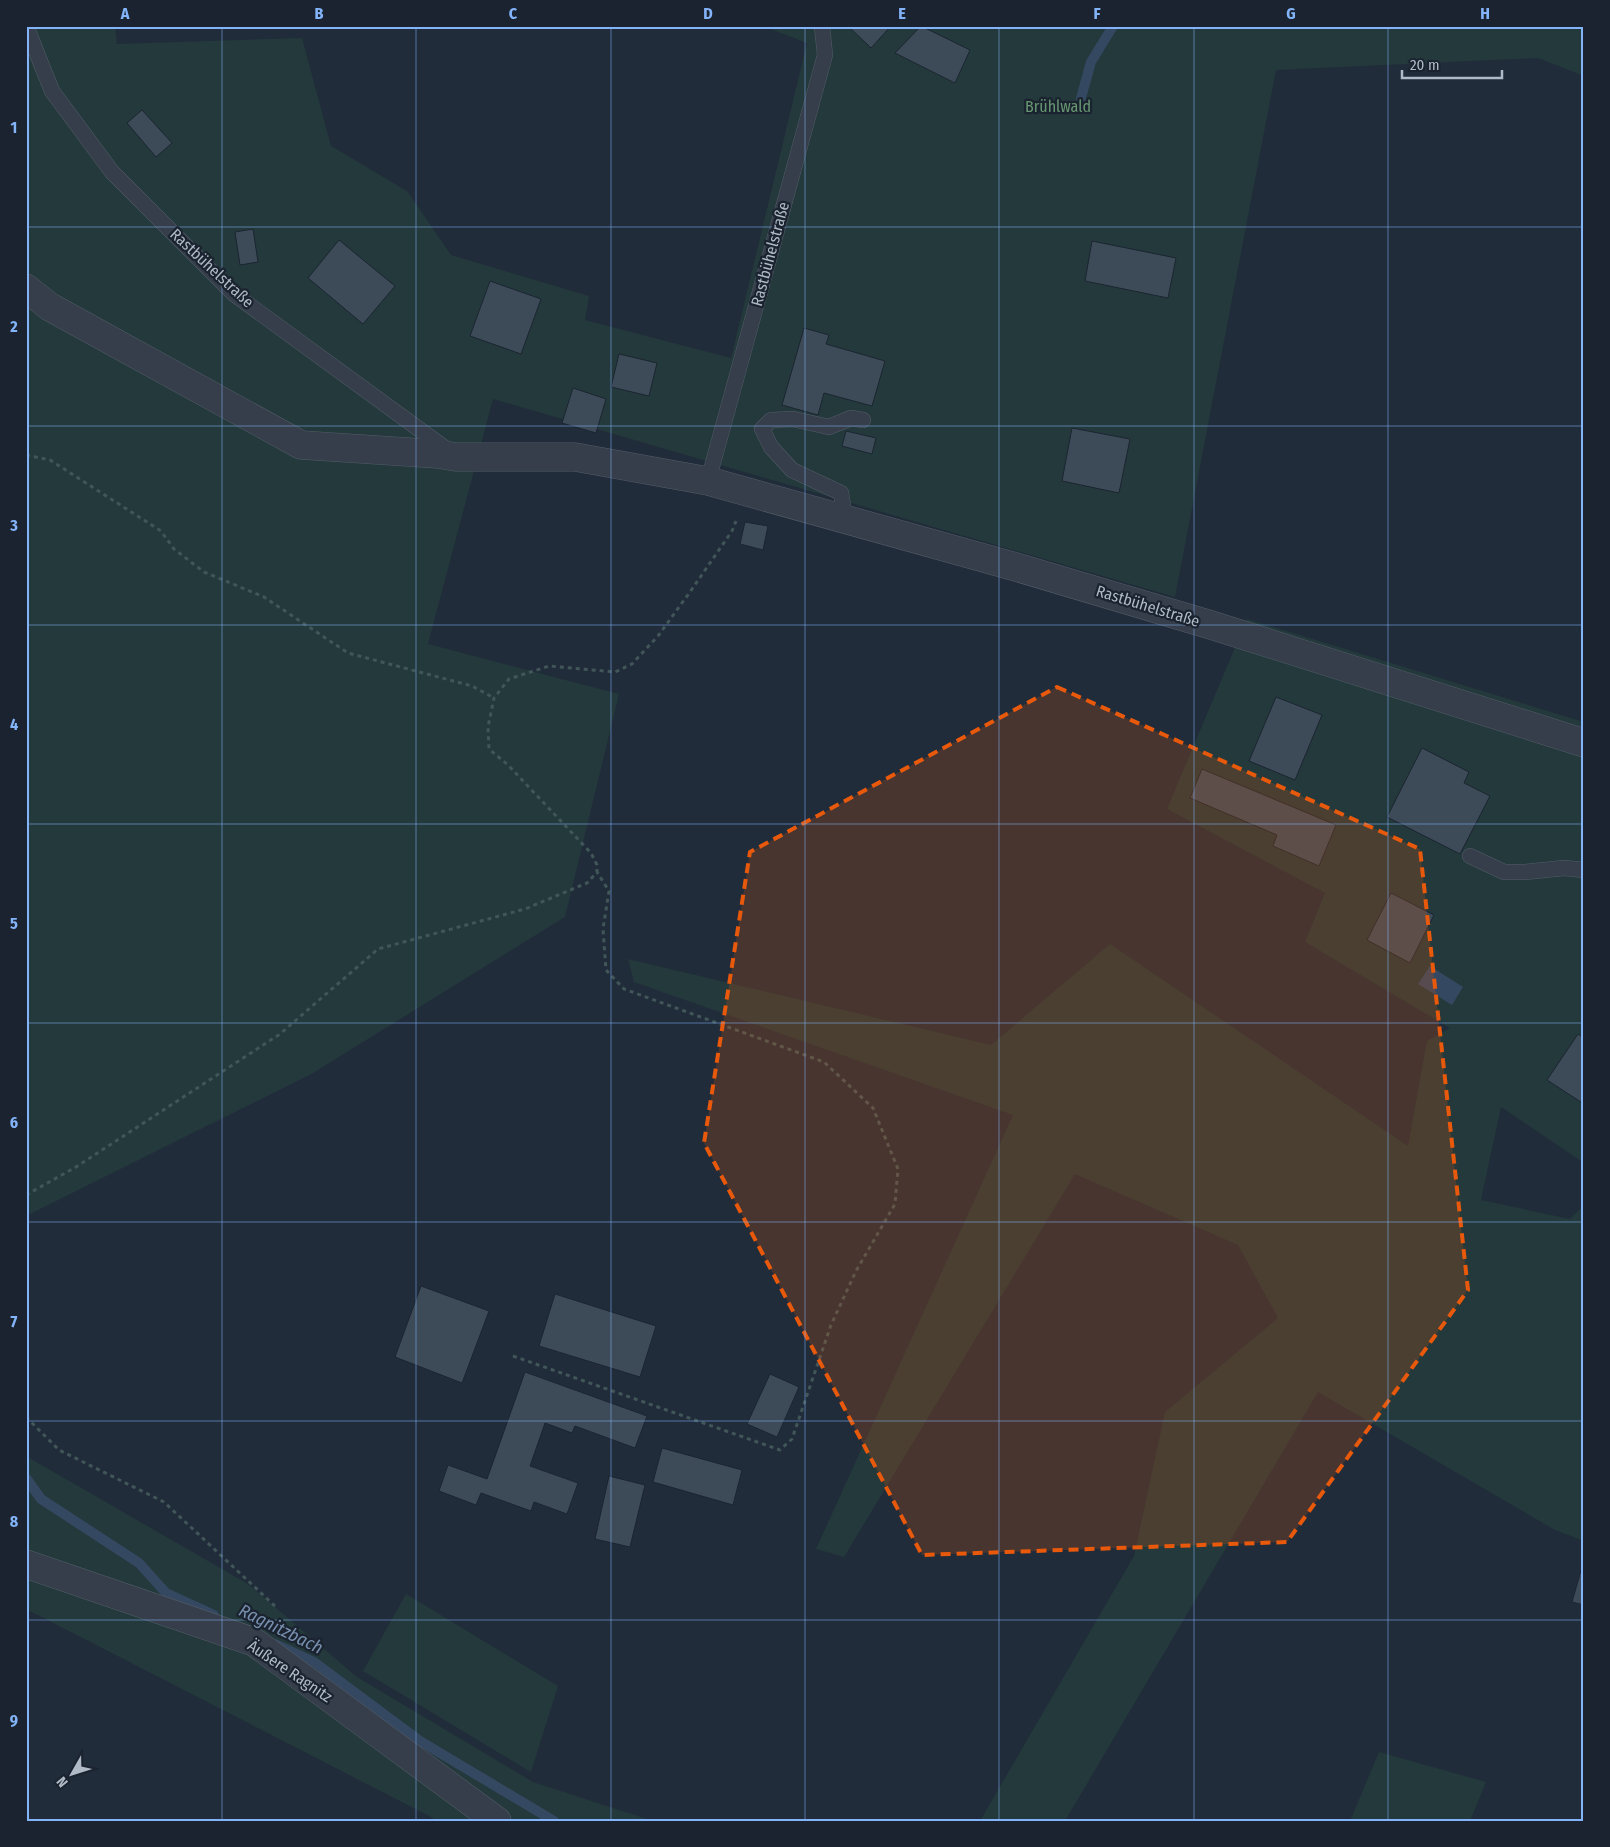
<svg xmlns="http://www.w3.org/2000/svg" width="1610" height="1847" viewBox="0 0 1610 1847" font-family="'Fira Sans Condensed',sans-serif">
<style>
.green{fill:#23393b}
.water{fill:#354861}
.lines{fill:none;stroke-linecap:round;stroke-linejoin:round}
.stream{stroke:#354861;stroke-width:10}
.building{fill:#3d4b59;stroke:#1c2531}
.service-casing{stroke:#535c68;stroke-width:16}
.minor-casing{stroke:#535c68;stroke-width:29}
.path{stroke:#415658;stroke-width:3;stroke-dasharray:4 4;stroke-linecap:butt}
.service{stroke:#353e4a;stroke-width:15}
.minor{stroke:#353e4a;stroke-width:28}
.marked{fill:#e8590c;fill-opacity:0.2;stroke:#e8590c;stroke-width:4;stroke-dasharray:10 6;stroke-linejoin:round}
.grid{fill:none;stroke:#83b3f8;stroke-width:1;stroke-opacity:0.55}
.labels{text-anchor:middle;dominant-baseline:central;stroke-width:4.5;stroke-linejoin:round;paint-order:stroke}
.park-label{font-size:16px;fill:#679771;stroke:#1a232f}
.street-label{font-size:16px;fill:#b0b9c6;stroke:#1a232f}
.water-label{font-size:18px;font-style:italic;fill:#7890af;stroke:#1a232f}
.neatline{fill:none;stroke:#83b3f8;stroke-width:2}
.grid-label{font-size:16px;text-anchor:middle;font-weight:bold;fill:#83b3f8}
</style>
<rect width="100%" height="100%" fill="#212c3a"/>
<g class="green">
<polygon points="26,26 115,26 117,44 302,38 331,146 407,191 451,255 589,296 585,320 731,358 807,43 763,26 1584,26 1584,76 1538,58 1276,70 1175,597 493,399 428,644 619,694 565,917 313,1073 26,1216"/>
<polygon points="1247,619 1584,722 1584,1163 1501,1107 1481,1200 1570,1219 1584,1205 1584,1541 1555,1530 1318,1392 1065,1821 980,1821 1134,1556 1165,1412 1278,1318 1238,1245 1075,1174 844,1557 816,1549 1013,1115 634,982 628,959 991,1045 1110,944 1408,1146 1427,1041 1450,1028 1305,942 1325,893 1167,809"/>
<polygon points="26,1456 248,1584 357,1677 533,1782 653,1821 432,1821 433,1818 26,1609"/>
<polygon points="406,1594 558,1686 531,1772 363,1671"/>
<polygon points="1379,1752 1486,1782 1470,1821 1350,1821"/>
</g>
<polygon class="water" points="1430,966 1463,987 1452,1005 1418,984"/>
<g class="lines">
<g class="stream">
<polyline points="1081,98 1091,62 1113,26"/>
<polyline points="26,1478 41,1499 139,1563 166,1593 214,1615"/>
<polyline points="275,1644 314,1662 420,1741 554,1821"/>
</g>
</g>
<g class="building">
<polygon points="848,26 891,26 871,48"/>
<polygon points="921,26 970,50 955,83 895,53"/>
<polygon points="142,110 172,143 156,157 127,123"/>
<polygon points="253,229 258,262 240,265 235,232"/>
<polygon points="339,240 395,286 363,324 308,278"/>
<polygon points="1092,241 1176,258 1168,298 1085,281"/>
<polygon points="490,281 541,299 521,354 470,336"/>
<polygon points="804,328 829,335 826,344 885,361 872,406 824,393 818,415 782,405"/>
<polygon points="619,354 657,363 649,396 611,387"/>
<polygon points="573,388 606,399 596,433 562,423"/>
<polygon points="1072,428 1130,439 1119,493 1062,481"/>
<polygon points="846,431 876,438 872,454 842,446"/>
<polygon points="745,522 768,526 763,550 740,544"/>
<polygon points="1276,697 1322,715 1295,780 1249,761"/>
<polygon points="1422,748 1469,772 1464,783 1490,796 1460,854 1387,817"/>
<polygon points="1202,769 1336,825 1319,866 1273,846 1277,835 1190,798"/>
<polygon points="1391,893 1434,915 1410,963 1367,940"/>
<polygon points="1578,1034 1584,1038 1584,1104 1547,1080"/>
<polygon points="421,1286 489,1311 462,1383 395,1357"/>
<polygon points="555,1294 656,1326 640,1377 539,1346"/>
<polygon points="525,1372 647,1416 635,1448 575,1426 572,1433 545,1423 530,1466 578,1483 567,1514 534,1502 531,1511 481,1493 476,1505 439,1491 448,1465 487,1479"/>
<polygon points="770,1374 799,1387 777,1437 747,1424"/>
<polygon points="662,1448 742,1470 733,1505 653,1482"/>
<polygon points="609,1476 645,1485 630,1547 595,1539"/>
<polygon points="1584,1560 1584,1605 1572,1602"/>
</g>
<g class="lines">
<g class="service-casing">
<g id="service">
<polyline points="26,26 52,91 112,172 234,294 449,451"/>
<polyline points="708,481 825,55 822,26"/>
<polyline points="845,519 841,493 792,470 771,447 762,429 771,420 793,419 829,427 851,418 863,420"/>
<polyline points="1470,856 1504,872 1525,872 1564,868 1584,870"/>
</g>
</g>
<g class="minor-casing">
<g id="minor">
<polyline points="26,288 50,307 301,445 438,454 456,457 575,457 708,481 1016,567 1211,625 1584,743"/>
<polyline points="26,1564 254,1642 497,1821"/>
</g>
</g>
<g class="path">
<polyline points="26,455 50,460 161,531 174,549 204,572 264,597 348,653 472,686 494,698"/>
<polyline points="26,1195 76,1167 280,1034 378,949 525,909 587,883 597,872 597,865 591,853 508,765 489,749 488,727 494,698 509,679 549,666 615,672 632,664 658,636 690,592 732,531 736,521"/>
<polyline points="513,1356 780,1450 792,1439 831,1325 856,1271 895,1204 898,1169 873,1108 824,1062 624,989 606,970 603,929 609,891 597,872"/>
<polyline points="26,1417 59,1450 164,1502 276,1607"/>
</g>
<use href="#service" class="service"/>
<use href="#minor" class="minor"/>
</g>
<path class="marked" d="M1057,687l363,162 48,441 -181,252 -365,13 -218,-412 46,-291z"/>
<path class="grid" d="M222,26v1795M416,26v1795M611,26v1795M805,26v1795M999,26v1795M1194,26v1795M1388,26v1795M26,227h1558M26,426h1558M26,625h1558M26,824h1558M26,1023h1558M26,1222h1558M26,1421h1558M26,1620h1558"/>
<g class="labels">
<g class="park-label">
<text x="1058" y="106">Brühlwald</text>
</g>
<g class="street-label">
<text transform="translate(770 254) rotate(-75)">Rastbühelstraße</text>
<text transform="translate(212 268) rotate(43)">Rastbühelstraße</text>
<text transform="translate(1148 606) rotate(17)">Rastbühelstraße</text>
<text transform="translate(290 1671) rotate(34)">Äußere Ragnitz</text>
</g>
<g class="water-label">
<text transform="translate(281 1629) rotate(26)">Ragnitzbach</text>
</g>
</g>
<rect width="1610" height="1847" fill="none" stroke="#1a232f" stroke-width="55"/>
<g transform="translate(72 1774) rotate(231)" stroke="#1a232f" stroke-width="4" paint-order="stroke">
<path d="M0-4L9 19L0 12L-9 19Z" fill="#b0b9c6"/>
<text y="-8" font-size="14" font-weight="bold" text-anchor="middle" fill="#b0b9c6">N</text>
</g>
<path d="M1402 70v8h100v-8" fill="none" stroke="#b0b9c6" stroke-width="2.5"/>
<text x="1410" y="70" font-size="15" fill="#b0b9c6" stroke="#1a232f" stroke-width="4" paint-order="stroke">20 m</text>
<rect x="28" y="28" width="1554" height="1792" class="neatline"/>
<g class="grid-label">
<text x="125" y="19">A</text>
<text x="319" y="19">B</text>
<text x="513" y="19">C</text>
<text x="708" y="19">D</text>
<text x="902" y="19">E</text>
<text x="1097" y="19">F</text>
<text x="1291" y="19">G</text>
<text x="1485" y="19">H</text>
<text x="14" y="133">1</text>
<text x="14" y="332">2</text>
<text x="14" y="531">3</text>
<text x="14" y="730">4</text>
<text x="14" y="929">5</text>
<text x="14" y="1128">6</text>
<text x="14" y="1327">7</text>
<text x="14" y="1527">8</text>
<text x="14" y="1726">9</text>
</g>
</svg>
